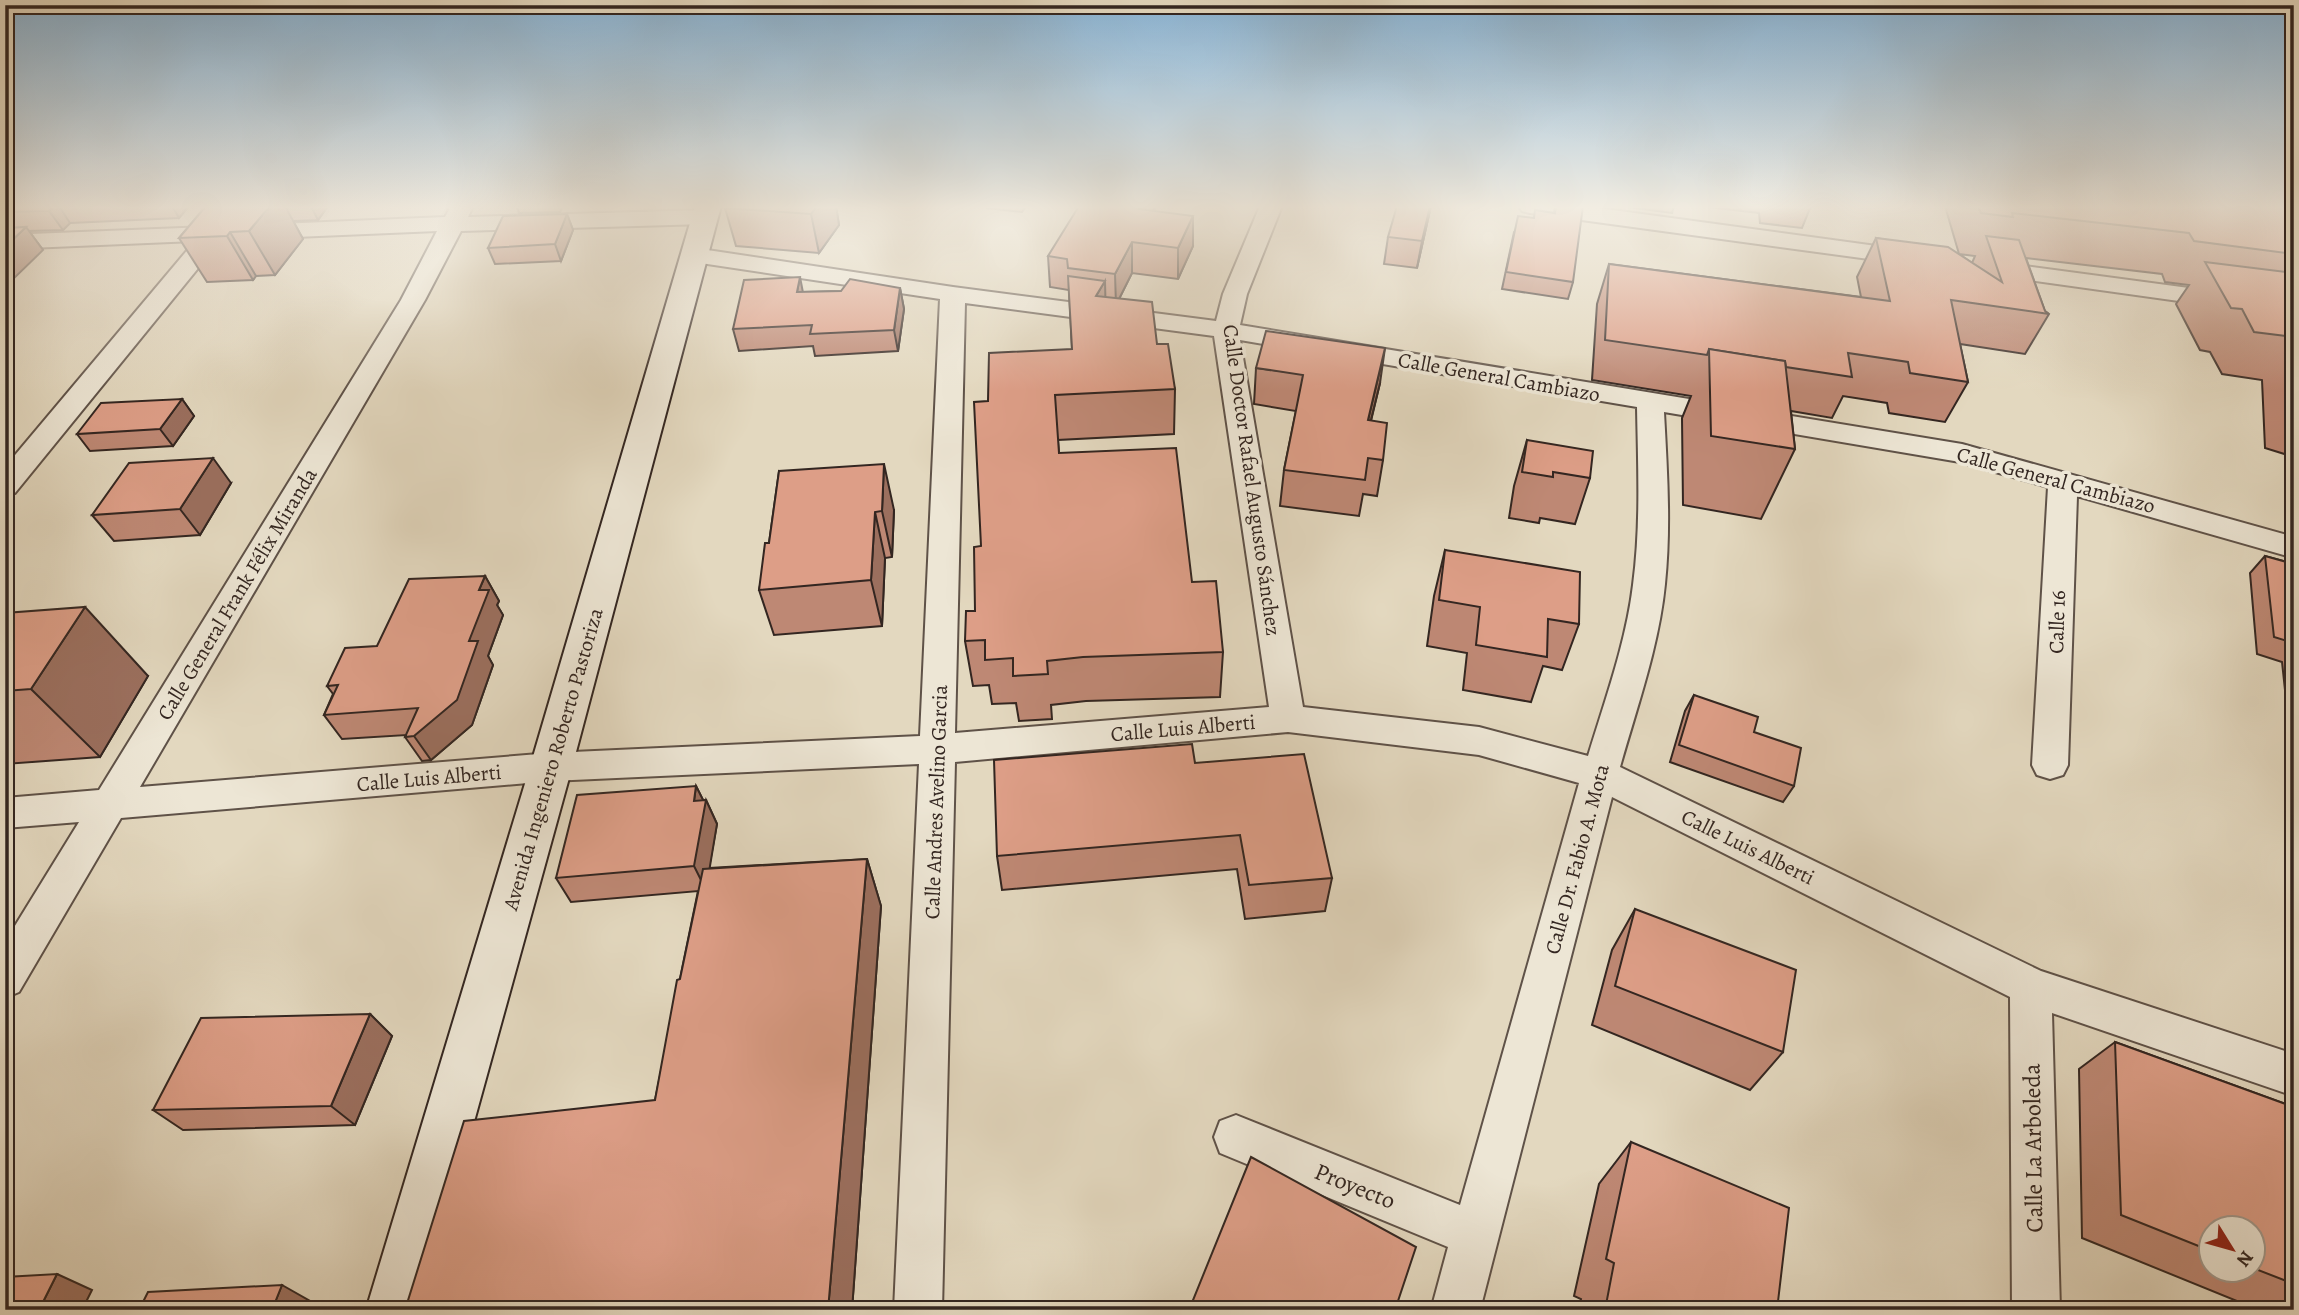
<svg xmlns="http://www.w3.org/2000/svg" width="2299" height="1315" viewBox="0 0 2299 1315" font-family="Alegreya,serif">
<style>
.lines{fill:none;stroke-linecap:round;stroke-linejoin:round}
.street-casing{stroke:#5f5248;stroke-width:4}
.secondary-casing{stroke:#332621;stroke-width:4}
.street{fill:#ede6d5;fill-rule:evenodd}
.secondary{fill:#ede6d5;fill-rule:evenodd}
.wall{fill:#be8874;stroke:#332621;stroke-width:2;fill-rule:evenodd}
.shaded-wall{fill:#9b6f5e;stroke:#332621;stroke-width:2}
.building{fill:#dd9e87;stroke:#332621;stroke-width:2}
.labels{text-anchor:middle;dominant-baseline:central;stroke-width:7;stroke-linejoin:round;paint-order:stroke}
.street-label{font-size:21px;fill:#332621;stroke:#ede6d5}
.near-street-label{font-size:24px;fill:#332621;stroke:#ede6d5}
</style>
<rect width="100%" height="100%" fill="#e3d8bf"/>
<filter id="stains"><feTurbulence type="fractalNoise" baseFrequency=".00286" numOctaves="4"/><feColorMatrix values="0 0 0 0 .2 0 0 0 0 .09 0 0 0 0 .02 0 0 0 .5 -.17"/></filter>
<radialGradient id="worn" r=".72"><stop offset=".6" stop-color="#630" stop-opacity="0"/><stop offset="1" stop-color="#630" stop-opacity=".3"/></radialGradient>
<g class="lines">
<g class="street-casing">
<g id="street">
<path d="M225,206h23l-15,20 212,-9 6,-11h22l-5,11 237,-7 8,2 3,5 -3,5 -8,2 -244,7 -36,69 -285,487 411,-34 369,-17 20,-437 -246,-37 -8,-2 -4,-5 4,-5 8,-2 259,39 263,34 7,-27 37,-88h22l-35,88 -7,31 722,119 332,93v21l-217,-62 -9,269 -5,10 -13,4 -13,-4 -5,-10 16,-278 -88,-25 -296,-50c3,57 7,114 1,172 -6,62 -28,123 -45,183l421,204 253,83v42l-242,-83 8,297h-48l-2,-313 -398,-200 -132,513h-49l17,-63 -228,-94 -6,-16 6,-16 16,-6 224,90 119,-422 -100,-28 -191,-23 -333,30 -13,548h-48l25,-546 -368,17 -430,37 -102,174 -14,6v-56l74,-120 -74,6v-30l94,-8 302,-490 36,-69 -216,9 -206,253 -10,2v-28l190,-226 -190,8v-14l202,-8zM965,303l249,33 55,371 -314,26zM1240,340l397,67c1,59 4,119 -4,178 -7,58 -28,115 -45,171l-109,-29 -176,-20z"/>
<polygon points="1519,206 1583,206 1913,251 1921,253 1925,258 1921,263 1913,265 1530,213 1522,211"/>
<polygon points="1987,261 2294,302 2294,317 1979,273 1975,268 1979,263"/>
</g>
</g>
<g class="secondary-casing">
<polygon id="secondary" points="695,206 721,206 572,767 422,1310 366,1310 530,767"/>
</g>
<use href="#street" class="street"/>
<use href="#secondary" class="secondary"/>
</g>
<g class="wall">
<polygon points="5,206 189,206 179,218 70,223 63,230 29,231 43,250 6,228 5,226"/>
<polygon points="206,206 328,206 318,220 293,221 303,239 275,275 256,276 253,280 207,282 179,238"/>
<polygon points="516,206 563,206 560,212 519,213"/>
<polygon points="836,206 839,225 819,253 736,246 725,208"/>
<polygon points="987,206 1026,206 1022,212 987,208"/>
<polygon points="1156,206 1154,211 1193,246 1178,279 1132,273 1119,299 1157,344 1175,389 1174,434 1058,440 1059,453 1192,582 1223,652 1220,697 1086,701 1051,705 1052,719 1019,721 1016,703 992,704 989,685 973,686 965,641 975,611 981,546 988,401 1072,349 1069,290 1050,287 1048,256"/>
<polygon points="1431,206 1417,268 1384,264 1388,237"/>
<polygon points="1555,206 1573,282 1568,299 1502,289 1514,232 1533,218 1554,213"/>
<polygon points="1620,206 1674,206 1672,213"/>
<polygon points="1700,206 1811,206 1802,228 1760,223 1759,213"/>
<path d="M1945,206h349v251l-29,-9 -3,-68 -40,-6 -12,-22 -10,-2 -24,-46 13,-19 -24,-3 -3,-8 -136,-16 19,53 4,3 -24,40 -65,-10 8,38 -23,40 -56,-9 -2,-10 -44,-7 -11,22 -41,-7 4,38 -34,70 -78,-14 -1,-87 9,-22 -99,-16 5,-76 12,-40 252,33 -4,-20 19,-39 83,16zM1959,254l16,2 -3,7z"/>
<polygon points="567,214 573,230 561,261 495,264 488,248"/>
<polygon points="900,288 904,309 898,351 815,356 813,346 739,351 733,329 803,292 841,291"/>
<polygon points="1256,368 1380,383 1371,421 1383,460 1377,496 1363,494 1359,516 1280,506 1284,470 1296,411 1254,404"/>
<polygon points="182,399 194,416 173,446 90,451 77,434"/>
<polygon points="1527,440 1590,478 1575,524 1540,518 1539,523 1509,518 1514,486"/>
<polygon points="779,471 894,510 892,557 885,558 882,626 774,635 759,590 769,543"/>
<polygon points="231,483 200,535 114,541 92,515"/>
<polygon points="1445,550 1579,624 1562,670 1543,666 1531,702 1463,690 1467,653 1427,646 1434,596"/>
<polygon points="2265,556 2294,564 2294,693 2285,690 2282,662 2257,654 2250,573"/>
<polygon points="485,576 499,601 497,605 503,615 488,656 493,665 472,725 431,760 422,761 405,737 406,735 342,739 324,715 333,694 327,686 377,646"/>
<polygon points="5,613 148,676 100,757 5,764"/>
<polygon points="1694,695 1754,732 1794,786 1783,802 1670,762 1685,711"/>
<polygon points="1195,763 1332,878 1325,911 1245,919 1237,869 1002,890 997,856"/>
<polygon points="696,786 703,800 706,800 717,824 709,868 867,859 881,906 852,1310 405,1310 655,1100 698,891 571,902 556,878"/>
<polygon points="1635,909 1783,1052 1750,1090 1592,1025 1612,950"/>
<polygon points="370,1014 392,1036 355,1125 183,1130 153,1110"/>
<path d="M2115,1042l179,65v203h-35l-177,-72 -3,-169zM2211,1228h42v42h-42z"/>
<polygon points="1631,1142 1777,1310 1579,1310 1581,1299 1574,1296 1599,1184"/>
</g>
<g class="shaded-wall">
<polygon points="54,206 59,206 70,223 63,230 49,211"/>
<polygon points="172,206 189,206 179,218"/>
<polygon points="270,206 285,206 303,239 275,275 249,231"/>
<polygon points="311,206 328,206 318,220"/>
<polygon points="817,206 836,206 839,225 819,253 811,214"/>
<polygon points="1140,206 1156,206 1139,239 1139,209"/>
<polygon points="1430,206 1431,206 1417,268 1422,241"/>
<polygon points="567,214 573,230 561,261 555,244"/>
<polygon points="1193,216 1193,246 1178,279 1178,248"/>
<polygon points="26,227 43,250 5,287 5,247"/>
<polygon points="230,232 256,276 253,280 227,236"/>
<polygon points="1132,242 1132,273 1116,305 1115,274"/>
<polygon points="800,277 804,298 797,292"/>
<polygon points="1105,281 1106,324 1096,296"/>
<polygon points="900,288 904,309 898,351 894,330"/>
<polygon points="1385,348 1380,383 1362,456 1368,420"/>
<polygon points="182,399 194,416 173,446 160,429"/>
<polygon points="213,458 231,483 200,535 180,509"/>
<polygon points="884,464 894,510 892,557 882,511"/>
<polygon points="875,512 885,558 882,626 871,580"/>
<polygon points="485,576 499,601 497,605 503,615 488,656 493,665 472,725 431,760 414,736 469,641 479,590"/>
<polygon points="85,607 148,676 100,757 31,689"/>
<polygon points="696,786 705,804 706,800 717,824 706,890 694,866 694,801"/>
<polygon points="867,859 881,906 852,1310 828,1310"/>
<polygon points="370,1014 392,1036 355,1125 331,1106"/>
<polygon points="57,1274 92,1290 82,1310 39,1310"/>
<polygon points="282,1285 310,1301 306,1310 272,1310"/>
</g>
<g class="building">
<polygon points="5,206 54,206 49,211 5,212"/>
<polygon points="206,206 270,206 249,231 230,232 227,236 179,238"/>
<polygon points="726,206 817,206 811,214 725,208"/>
<polygon points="1079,206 1140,206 1139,209 1193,216 1178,248 1132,242 1115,274 1068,268 1067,259 1048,256"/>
<polygon points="1397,206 1430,206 1422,241 1388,237"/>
<polygon points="1556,206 1583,206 1573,282 1506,272 1518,216 1534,218 1535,210 1555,213"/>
<polygon points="1978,206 2294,206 2294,254 2194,241 2189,233 2012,213 2013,217 1981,213"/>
<polygon points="567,214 555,244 488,248 503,216"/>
<polygon points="26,227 5,247 5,228"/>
<polygon points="1986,236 2019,240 2045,311 2049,314 1951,300 1968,382 1910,373 1908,362 1848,353 1852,377 1786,367 1785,361 1709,349 1707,355 1605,340 1609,264 1890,301 1876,238 1948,247 2002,282"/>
<polygon points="2205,262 2294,273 2294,337 2254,332 2242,309 2231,308"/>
<polygon points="1068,276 1105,281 1096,296 1152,302 1157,344 1168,344 1175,389 1055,395 1059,453 1176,448 1192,582 1216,581 1223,652 1083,657 1047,661 1048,674 1013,676 1013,658 985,660 985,640 965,641 966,611 975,611 974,547 981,546 974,402 988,401 989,353 1072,349"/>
<polygon points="800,277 797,292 841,291 850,279 900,288 894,330 810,334 812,325 733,329 744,280"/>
<polygon points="1266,331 1385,348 1368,420 1387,423 1383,460 1368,458 1365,480 1284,470 1303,375 1256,368"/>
<polygon points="1709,349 1785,361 1795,449 1711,436"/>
<polygon points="182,399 160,429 77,434 101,403"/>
<polygon points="1527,440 1593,451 1590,478 1553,472 1553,477 1522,472"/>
<polygon points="213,458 180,509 92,515 129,463"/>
<polygon points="884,464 882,511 875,512 871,580 759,590 765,543 769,543 779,471"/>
<polygon points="1445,550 1580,572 1579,624 1548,619 1547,657 1476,645 1480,607 1439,600"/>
<polygon points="2265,556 2294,564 2294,643 2274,637"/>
<polygon points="485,576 479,590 489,590 469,641 478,641 457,700 414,736 405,737 418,708 324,715 338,685 327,686 345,648 377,646 409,579"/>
<polygon points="85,607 31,689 5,691 5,613"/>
<polygon points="1694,695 1758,717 1754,732 1801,748 1794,786 1679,745"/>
<polygon points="1192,744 1195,763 1304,754 1332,878 1249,885 1240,835 997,856 994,760"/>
<polygon points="696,786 694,801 706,800 694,866 556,878 577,795"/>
<polygon points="867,859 828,1310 405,1310 464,1121 655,1100 677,980 680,979 703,869"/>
<polygon points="1635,909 1796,970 1783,1052 1615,986"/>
<polygon points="370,1014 331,1106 153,1110 201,1018"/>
<polygon points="2115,1042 2294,1107 2294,1284 2253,1268 2253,1228 2211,1228 2211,1251 2121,1215"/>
<polygon points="1631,1142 1789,1208 1777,1310 1605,1310 1614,1263 1606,1259"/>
<polygon points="1251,1157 1416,1247 1395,1310 1189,1310"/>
<polygon points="57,1274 39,1310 5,1310 5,1277"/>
<polygon points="282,1285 272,1310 139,1310 148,1292"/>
</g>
<linearGradient id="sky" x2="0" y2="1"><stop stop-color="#89b5d7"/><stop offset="0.53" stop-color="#f2ede2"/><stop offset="1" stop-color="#f2ede2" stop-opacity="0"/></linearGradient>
<rect width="2299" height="391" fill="url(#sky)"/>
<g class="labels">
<g class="street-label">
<text transform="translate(1499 377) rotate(10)">Calle General Cambiazo</text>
<text transform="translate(1252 480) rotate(82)">Calle Doctor Rafael Augusto Sánchez</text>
<text transform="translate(2056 480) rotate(15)">Calle General Cambiazo</text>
<text transform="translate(237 594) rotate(-59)">Calle General Frank Félix Miranda</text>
<text transform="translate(2057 622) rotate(-88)">Calle 16</text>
<text transform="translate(1183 728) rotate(-5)">Calle Luis Alberti</text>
<text transform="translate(553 759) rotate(-74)">Avenida Ingeniero Roberto Pastoriza</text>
<text transform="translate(429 778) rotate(-5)">Calle Luis Alberti</text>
<text transform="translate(936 802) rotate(-88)">Calle Andres Avelino Garcia</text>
<text transform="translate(1748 847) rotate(26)">Calle Luis Alberti</text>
<text transform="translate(1577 859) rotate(-75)">Calle Dr. Fabio A. Mota</text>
</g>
<g class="near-street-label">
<text transform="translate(2033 1148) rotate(-91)">Calle La Arboleda</text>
<text transform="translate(1355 1186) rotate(22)">Proyecto</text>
</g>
</g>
<rect width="2299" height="1315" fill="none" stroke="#e3d8bf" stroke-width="28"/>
<rect x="7" y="7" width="2285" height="1301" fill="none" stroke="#332621" stroke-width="3.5"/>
<rect x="14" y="14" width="2271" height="1287" fill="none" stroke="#332621" stroke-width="2"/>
<g transform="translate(2232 1249) rotate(127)"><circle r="33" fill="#ede6d5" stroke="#a3998d" stroke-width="2"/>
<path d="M0-5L12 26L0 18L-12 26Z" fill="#8f2418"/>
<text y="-10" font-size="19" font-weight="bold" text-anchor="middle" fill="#332621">N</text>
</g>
<rect width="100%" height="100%" filter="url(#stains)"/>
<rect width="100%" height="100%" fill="url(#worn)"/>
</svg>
